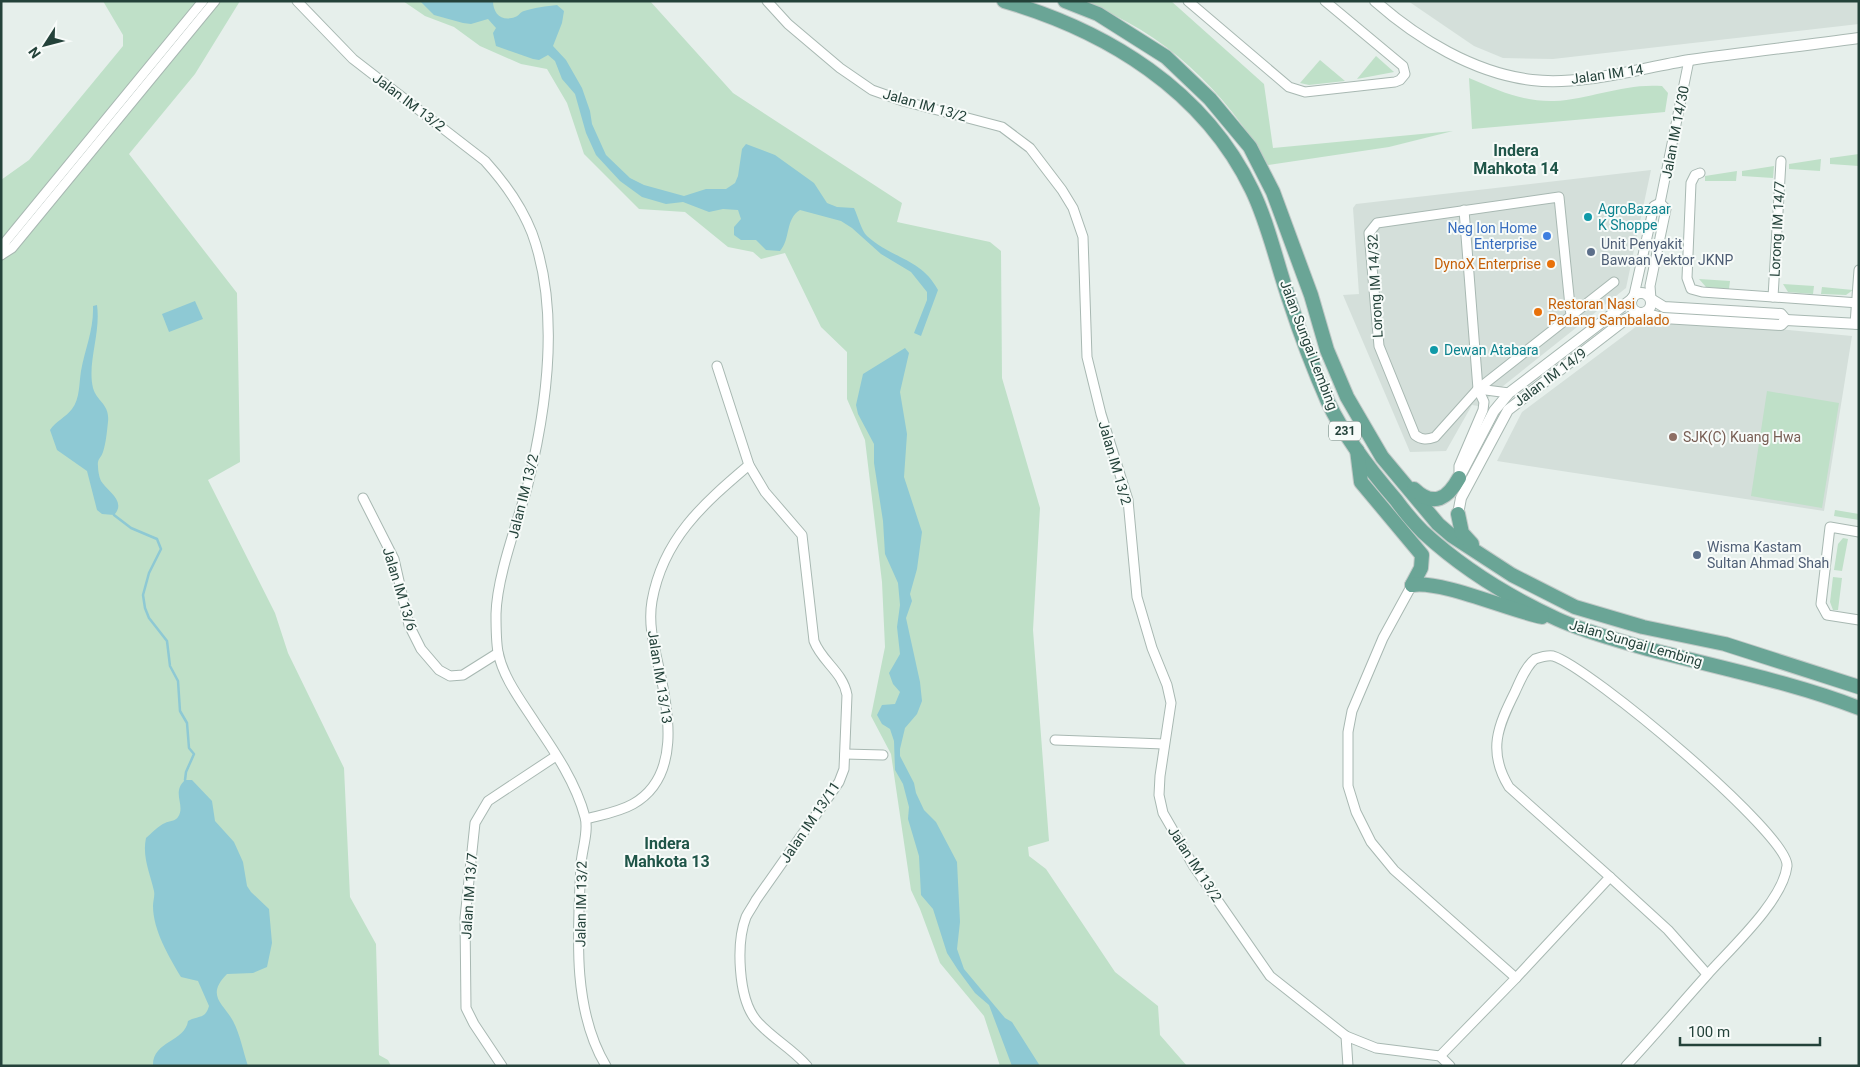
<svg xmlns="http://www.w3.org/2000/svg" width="1860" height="1067" viewBox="0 0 1860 1067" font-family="Roboto,sans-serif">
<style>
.built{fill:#d4dfda}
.green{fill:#bfe0c8}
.water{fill:#8ec9d4}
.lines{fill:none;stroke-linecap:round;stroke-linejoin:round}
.stream{stroke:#8ec9d4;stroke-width:2.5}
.minor-casing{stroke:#a8b8b2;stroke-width:11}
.tertiary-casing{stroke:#a8b8b2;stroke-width:12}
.primary-casing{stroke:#c2cac8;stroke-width:16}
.minor{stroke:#fff;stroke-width:9}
.tertiary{stroke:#fff;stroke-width:10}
.primary{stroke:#6aa596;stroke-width:14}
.culture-dot{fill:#0f9aa8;stroke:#f7fbf9;stroke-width:2}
.shop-dot{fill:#3f7fe0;stroke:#f7fbf9;stroke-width:2}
.service-dot{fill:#5c6f8a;stroke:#f7fbf9;stroke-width:2}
.food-dot{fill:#e8710a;stroke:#f7fbf9;stroke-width:2}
.education-dot{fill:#8d6e63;stroke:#f7fbf9;stroke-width:2}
.labels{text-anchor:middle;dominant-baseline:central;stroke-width:4;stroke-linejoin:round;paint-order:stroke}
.shield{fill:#f7fbf9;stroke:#637a73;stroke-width:1}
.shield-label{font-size:12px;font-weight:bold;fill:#24423a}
.street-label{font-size:14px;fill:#24423a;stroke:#f7fbf9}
.culture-label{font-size:14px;fill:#0d838f;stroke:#f7fbf9;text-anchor:start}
.shop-label{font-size:14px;fill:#366cbe;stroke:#f7fbf9;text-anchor:end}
.service-label{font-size:14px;fill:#4e5e75;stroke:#f7fbf9;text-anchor:start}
.food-label{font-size:14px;fill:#c56008;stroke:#f7fbf9;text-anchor:end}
.education-label{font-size:14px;fill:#785e54;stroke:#f7fbf9;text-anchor:start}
.quarter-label{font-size:16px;font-weight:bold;fill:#1f5548;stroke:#f7fbf9}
</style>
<rect width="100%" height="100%" fill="#e6efeb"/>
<g class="built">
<polygon points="1408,1 1859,1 1859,24 1553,59 1503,58 1474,46"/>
<polygon points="1651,170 1626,288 1478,406 1472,405 1446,451 1410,452 1343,295 1359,294 1353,208 1356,204"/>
<polygon points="1638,322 1725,324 1852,336 1824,511 1497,461 1522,412 1637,326"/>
</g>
<g class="green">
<polygon points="103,1 240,1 195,74 129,154 237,293 240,462 208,480 275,613 288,653 344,768 350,897 376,944 379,1055 388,1060 391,1066 1,1066 1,180 29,160 123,46 123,35"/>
<polygon points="403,1 650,1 733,93 902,203 897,222 990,242 1001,251 1002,378 1040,508 1033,630 1049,841 1028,847 1029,856 1046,869 1115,972 1158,1006 1160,1035 1187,1066 1000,1066 984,1016 940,963 920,909 911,890 891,754 871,716 885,647 882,582 865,440 847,399 847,352 821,327 785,253 761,259 753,252 728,247 685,212 639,209 584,154 567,103 547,69 521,64 480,46 454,27 425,16"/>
<path d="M1083,1h88l93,83 9,64 180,-17 -64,16 -121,18c-44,-76 -102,-131 -185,-164z"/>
<polygon points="1376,56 1394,72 1357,79"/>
<polygon points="1320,60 1345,81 1309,85 1300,83"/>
<path d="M1469,78c28,12 54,24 85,23 37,-2 70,-18 108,-15l6,7 -3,19 -193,17z"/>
<polygon points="1859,154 1859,166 1830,164 1830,158"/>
<polygon points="1821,159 1820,171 1789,169 1789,164"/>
<polygon points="1774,166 1773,178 1742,176 1742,171"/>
<polygon points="1737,171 1736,181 1705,181 1705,176"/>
<polygon points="1699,279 1730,281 1729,289 1706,287"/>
<polygon points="1783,284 1814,286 1813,294 1788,292"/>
<polygon points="1822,287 1853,290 1846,295 1821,294"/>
<polygon points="1767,391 1839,403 1822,508 1751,496"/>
<polygon points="1835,510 1859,514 1859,520 1834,516"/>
<polygon points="1843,538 1848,539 1842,571 1834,570 1838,544"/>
<polygon points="1833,577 1842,578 1838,610 1833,610 1830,602"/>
</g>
<g class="water">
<path d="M420,1h73c0,13 9,21 22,16 4,-1 5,-5 9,-6 9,-3 23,-5 33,-6l7,6 -2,12 -9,23 13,14 16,28 8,23 2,13 14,31 24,23 14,7 40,11 22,-7h20l9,-6 3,-7 4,-27 4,-5 29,11 39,28 13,20 10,4 17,1c4,8 7,22 13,28 25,23 54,22 71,54l-17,46 -7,-3 13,-33v-8l-16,-20 -30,-18 -29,-26 -11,-7 -41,-11c-15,9 -9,28 -20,41l-14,-1 -10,-10h-15l-7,-5v-8l7,-8 -3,-9 -15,-1 -14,3 -26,-10 -17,2 -24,-7 -22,-16 -24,-26 -10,-22 -11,-39 -13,-15 -7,-18 -7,-6 -9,5 -6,-1 -37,-13 -3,-13 3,-5 -8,-9 -17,5 -8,-1 -29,-8z"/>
<polygon points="195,301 203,319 169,332 162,314"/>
<path d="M97,305c4,28 -10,58 -4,83 4,14 17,16 15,34 -1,9 -2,21 -5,30 -2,6 -6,7 -5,14 0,4 1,11 3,15 6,10 26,20 13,34l-12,-1 -5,-4 -10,-39 -30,-21 -7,-20c6,-9 16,-13 22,-21 8,-10 7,-26 9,-38 4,-22 13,-42 12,-65z"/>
<polygon points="905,348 909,353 900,392 907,434 904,477 922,532 917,569 910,594 912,601 906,618 920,682 922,701 917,714 905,728 900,749 900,756 914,783 916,793 924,810 936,822 957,862 960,922 957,949 964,969 1005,1018 1012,1022 1040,1066 1012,1066 989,1005 975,993 958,970 947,953 933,909 921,895 919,856 908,819 909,807 903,784 895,770 894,741 890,729 882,724 877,715 882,705 895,704 900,692 893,684 889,673 900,654 897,627 900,605 898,583 885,554 883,521 874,463 874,444 858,414 856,405 863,374"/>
<path d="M185,780h7l20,21 3,20 19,21 9,20 4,24 4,6 18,17 3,34 -5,24 -14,6 -26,1c-22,22 -3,30 6,47 7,13 10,30 15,45h-95c-1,-25 32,-24 35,-45 10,-6 17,-1 21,-15l-11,-25 -17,-4c-12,-20 -28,-47 -28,-71 0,-5 2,-10 1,-15 -4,-18 -12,-34 -8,-53 6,-5 12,-12 19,-15 4,-2 11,-2 13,-6 8,-12 -7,-24 7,-37z"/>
</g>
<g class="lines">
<polyline class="stream" points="114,515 131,528 157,539 161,549 149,573 143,595 145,608 149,618 167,641 170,666 178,681 180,711 187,723 189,748 194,754 186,772 185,780"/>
<g class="minor-casing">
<g id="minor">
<path d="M297,1l56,58 132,102c20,22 36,44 47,72 28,76 15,174 -4,251 -10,38 -31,91 -32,130 0,12 0,27 2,38 5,26 24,50 38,72 19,28 40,59 49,93 4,14 -3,32 -4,47 -3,65 -10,144 25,202"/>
<polyline points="767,1 788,24 840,68 872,90 903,101 1002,127 1030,148 1062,190 1073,208 1083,237 1087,357 1101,414 1128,500 1137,597 1152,648 1167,685 1171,703 1160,776 1159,795 1163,813 1193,865 1270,976 1346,1036 1376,1048 1440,1056 1516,978 1394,870 1371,842 1356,812 1348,786 1348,732 1352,711 1383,638 1412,585"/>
<polyline points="1188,1 1289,87 1305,92 1395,82 1400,80 1405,74 1403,66 1325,1"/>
<polyline points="1700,173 1695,175 1691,183 1687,278 1691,289 1702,292 1859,303"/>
<polyline points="1660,203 1689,60"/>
<polyline points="1,255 12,248 215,1"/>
<polyline points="1,255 6,241 203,1"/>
<polyline points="1634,295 1654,206 1660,203"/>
<polyline points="1773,297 1781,161"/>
<polyline points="1651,299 1650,286 1666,209 1660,203"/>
<path d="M1571,316l-12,-119 -182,26 -8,10 10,113 36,89c7,5 12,5 20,2l43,-48 136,-107"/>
<polyline points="1855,324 1859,270"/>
<path d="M717,366l32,99 16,27 37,43 12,106c8,21 29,31 33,54l-3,74 -5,13 -83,118c-3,6 -7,11 -10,17 -10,26 -8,81 10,103 15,18 36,28 51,46"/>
<polyline points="1478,389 1509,393"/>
<polyline points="1459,478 1459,466 1483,410 1484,402 1478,389 1464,210"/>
<polyline points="363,498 394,559 409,625 421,649 439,670 450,676 463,675 498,653"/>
<polyline points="1859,532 1830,527 1821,604 1827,615 1859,620"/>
<polyline points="1055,740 1164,744"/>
<polyline points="845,754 883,755"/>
<path d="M586,819c15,-4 33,-7 47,-15 48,-27 36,-92 26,-136 -5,-22 -11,-44 -7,-67 11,-62 51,-97 97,-136"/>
<polyline points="1610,877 1668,930 1707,974"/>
<path d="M1516,978l94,-101 -101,-90c-22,-36 -11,-61 6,-95 5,-11 11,-26 20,-33 6,-2 12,-4 18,-3 35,10 237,179 234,210 -4,35 -57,83 -80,109 -27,30 -53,61 -81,91"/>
<polyline points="1346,1036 1348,1066"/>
<polyline points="1440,1056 1450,1066"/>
<polyline points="502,1066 474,1024 466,1008 465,918 475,823 488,801 556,756"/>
</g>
</g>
<g class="tertiary-casing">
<g id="tertiary">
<path d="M1375,1c43,38 99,72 157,79 50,6 108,-12 158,-20 56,-8 112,-14 169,-22"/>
<circle cx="1641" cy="303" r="10"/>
<polyline points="1651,299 1664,307 1781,314 1786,320"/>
<polyline points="1643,313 1663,318 1781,325 1786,320"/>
<polyline points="1786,320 1859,324"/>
<polyline points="1459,478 1494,411 1509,393 1632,299"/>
<polyline points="1458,514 1461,498 1508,410 1626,319 1639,313"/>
</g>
</g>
<g class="primary-casing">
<g id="primary">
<path d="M1004,1c103,30 200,89 248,189 17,35 25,75 38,112 11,34 24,68 38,100 17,36 42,68 68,98 8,11 17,22 27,32 38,35 86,65 134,87 26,12 56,20 84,28 73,20 148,34 218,61"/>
<polyline points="1065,1 1098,14 1166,57 1210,99 1250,147 1273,192 1311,295 1327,350 1347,397 1382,457 1438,524 1452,536 1512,575 1575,607 1643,627 1725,644 1859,687"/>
<polyline points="1357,450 1361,482 1422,555 1421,568 1412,585"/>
<path d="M1414,489c20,19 34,9 45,-11"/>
<polyline points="1458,514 1462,533 1472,544"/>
<path d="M1412,585c29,-5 96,25 130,32"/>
</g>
</g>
<use href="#minor" class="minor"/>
<use href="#tertiary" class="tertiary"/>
<use href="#primary" class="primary"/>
</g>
<g class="culture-dot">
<circle cx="1588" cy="217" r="5"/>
<circle cx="1434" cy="350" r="5"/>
</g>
<circle class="shop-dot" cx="1547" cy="236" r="5"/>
<g class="service-dot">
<circle cx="1591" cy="252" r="5"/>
<circle cx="1697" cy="555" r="5"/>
</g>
<g class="food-dot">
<circle cx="1551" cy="264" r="5"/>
<circle cx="1538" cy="312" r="5"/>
</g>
<circle class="education-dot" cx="1673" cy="437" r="5"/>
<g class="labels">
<rect class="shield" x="1329" y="421.5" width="32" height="19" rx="4"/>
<g class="shield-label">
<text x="1345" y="431">231</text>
</g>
<g class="street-label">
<text transform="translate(1607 74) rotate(-8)">Jalan IM 14</text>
<text transform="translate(409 102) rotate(37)">Jalan IM 13/2</text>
<text transform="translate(925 105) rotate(16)">Jalan IM 13/2</text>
<text transform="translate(1675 132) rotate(-79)">Jalan IM 14/30</text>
<text transform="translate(1777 229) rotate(-87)">Lorong IM 14/7</text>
<text transform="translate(1375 286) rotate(-93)">Lorong IM 14/32</text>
<text transform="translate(1309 345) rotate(69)">Jalan Sungai Lembing</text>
<text transform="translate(1550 377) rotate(-37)">Jalan IM 14/9</text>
<text transform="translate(1115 463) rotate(74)">Jalan IM 13/2</text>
<text transform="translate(523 496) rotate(-76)">Jalan IM 13/2</text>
<text transform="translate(400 589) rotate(73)">Jalan IM 13/6</text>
<text transform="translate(1636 643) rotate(16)">Jalan Sungai Lembing</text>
<text transform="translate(660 677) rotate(81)">Jalan IM 13/13</text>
<text transform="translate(810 822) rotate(-56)">Jalan IM 13/11</text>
<text transform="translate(1195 864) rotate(57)">Jalan IM 13/2</text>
<text transform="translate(469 896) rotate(-86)">Jalan IM 13/7</text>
<text transform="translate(581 904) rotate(-89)">Jalan IM 13/2</text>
</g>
<g class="culture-label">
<text x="1598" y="209">AgroBazaar<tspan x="1598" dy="16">K Shoppe</tspan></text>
<text x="1444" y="350">Dewan Atabara</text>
</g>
<g class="shop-label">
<text x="1537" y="228">Neg Ion Home<tspan x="1537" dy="16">Enterprise</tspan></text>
</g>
<g class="service-label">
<text x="1601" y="244">Unit Penyakit<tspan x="1601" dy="16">Bawaan Vektor JKNP</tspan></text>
<text x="1707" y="547">Wisma Kastam<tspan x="1707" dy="16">Sultan Ahmad Shah</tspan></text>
</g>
<g class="food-label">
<text x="1541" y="264">DynoX Enterprise</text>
<text x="1548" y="304" text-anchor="start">Restoran Nasi<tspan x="1548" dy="16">Padang Sambalado</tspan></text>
</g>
<g class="education-label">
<text x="1683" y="437">SJK(C) Kuang Hwa</text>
</g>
<g class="quarter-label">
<text x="1516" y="150">Indera<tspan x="1516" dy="18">Mahkota 14</tspan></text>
<text x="667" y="843">Indera<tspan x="667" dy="18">Mahkota 13</tspan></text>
</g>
</g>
<rect width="1860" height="1067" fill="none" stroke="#24423a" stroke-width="5"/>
<g transform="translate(45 45) rotate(234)" stroke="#f7fbf9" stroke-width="4" paint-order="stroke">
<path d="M0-4L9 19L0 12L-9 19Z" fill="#24423a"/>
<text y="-8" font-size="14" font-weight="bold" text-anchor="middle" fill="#24423a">N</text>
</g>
<path d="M1680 1037v8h140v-8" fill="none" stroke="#24423a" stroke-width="2.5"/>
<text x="1688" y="1037" font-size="15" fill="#24423a" stroke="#f7fbf9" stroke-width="4" paint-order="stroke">100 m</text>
</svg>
